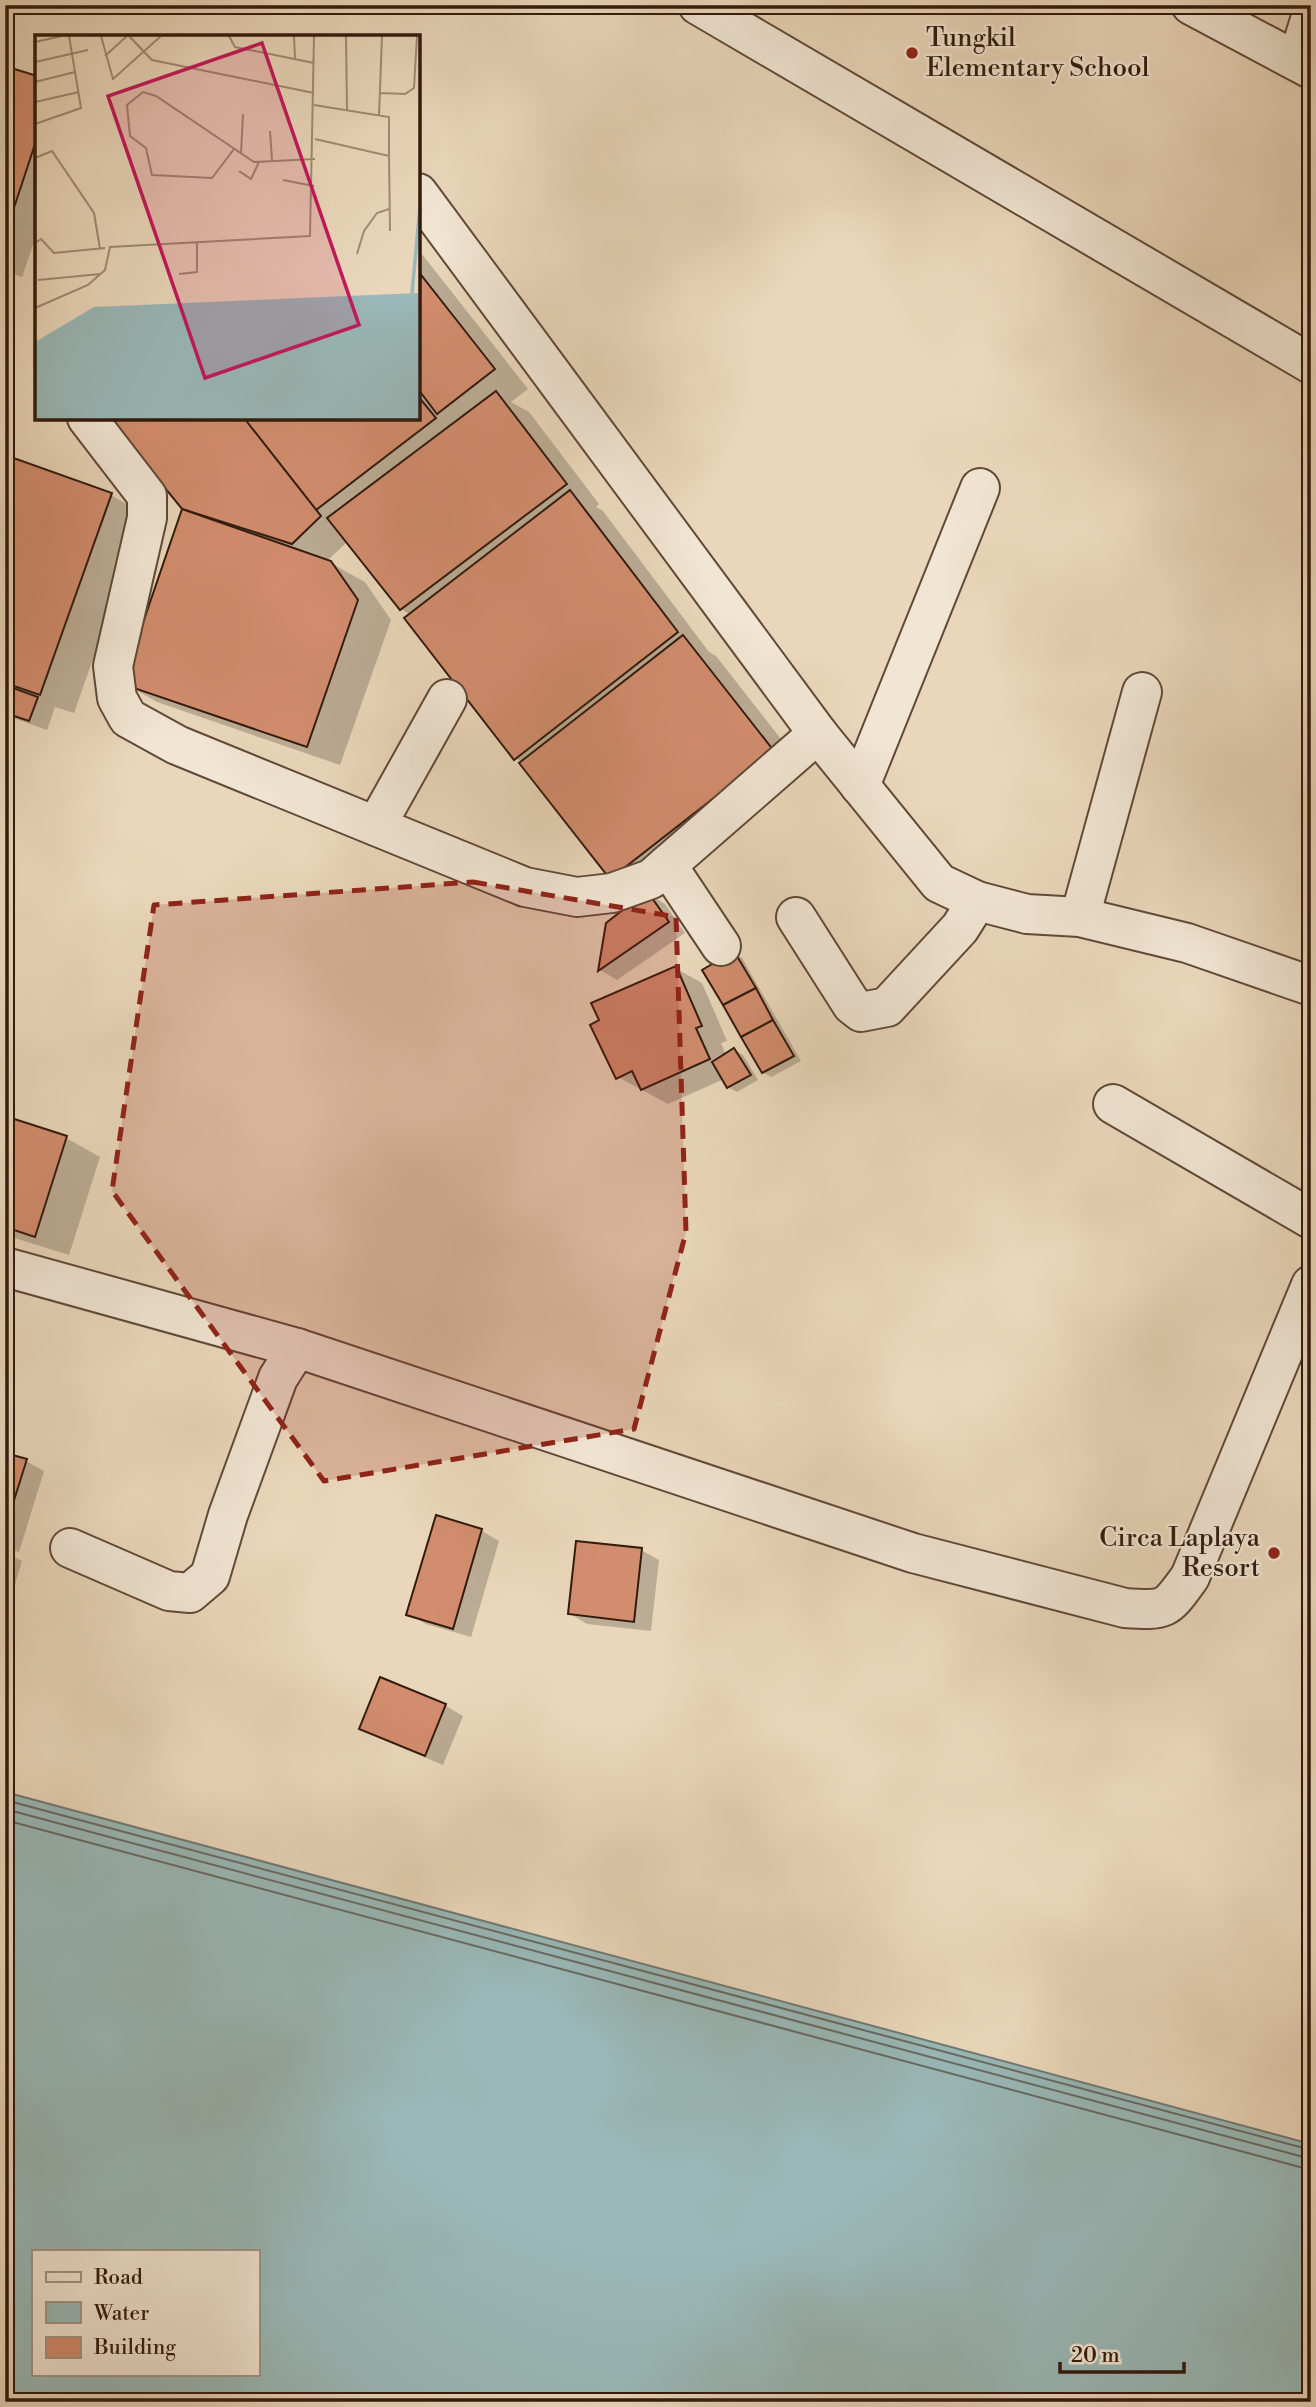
<svg xmlns="http://www.w3.org/2000/svg" width="1316" height="2407" viewBox="0 0 1316 2407" font-family="'Libre Bodoni',serif">
<style>
.water{fill:#99b8b7;stroke:#707973;stroke-width:2;fill-rule:evenodd}
.shadow{fill:#0003}
.lines{fill:none;stroke-linecap:round;stroke-linejoin:round}
.shore{stroke:#666962;stroke-width:2}
.building{fill:#d28d6e;stroke:#321a0d;stroke-width:2}
.minor-casing{stroke:#604938;stroke-width:42}
.minor{stroke:#f1e5d3;stroke-width:38}
.marked{fill:#8f2418;fill-opacity:0.2;stroke:#8f2418;stroke-width:5;stroke-dasharray:14 9;stroke-linejoin:round}
.poi-dot{fill:#8f2418;stroke:#f1e5d3;stroke-width:2.5}
.labels{text-anchor:middle;dominant-baseline:central;stroke-width:5;stroke-linejoin:round;paint-order:stroke}
.poi-label{font-size:26px;fill:#321a0d;stroke:#f1e5d3;text-anchor:start}
.inset-river{fill:none;stroke:#99b8b7;stroke-width:3.5}
.inset-road{fill:none;stroke:#a08b75;stroke-width:2}
.view{fill:#c2185b;fill-opacity:0.15;stroke:#c2185b;stroke-width:3.5}
.inset-edge{fill:none;stroke:#321a0d;stroke-width:3.5}
</style>
<rect width="100%" height="100%" fill="#ead7bb"/>
<filter id="stains"><feTurbulence type="fractalNoise" baseFrequency=".00286" numOctaves="4"/><feColorMatrix values="0 0 0 0 .2 0 0 0 0 .09 0 0 0 0 .02 0 0 0 .5 -.17"/></filter>
<radialGradient id="worn" r=".72"><stop offset=".6" stop-color="#630" stop-opacity="0"/><stop offset="1" stop-color="#630" stop-opacity=".3"/></radialGradient>
<path class="water" d="M5,1792l1306,352v258h-1306zM33,2251h224v123h-224z"/>
<g class="shadow">
<polygon points="5,68 37,78 37,233 22,277 5,271"/>
<polygon points="418,249 528,389 511,402 529,412 599,504 596,507 603,511 709,652 716,656 806,771 649,894 665,904 685,933 617,980 600,970 608,924 643,896 523,763 516,758 411,615 401,609 348,541 327,561 365,582 391,620 340,765 157,702 124,683 184,509 418,418"/>
<polygon points="5,289 15,295 5,326"/>
<polygon points="5,457 111,495 144,514 74,713 55,707 47,730 5,715"/>
<polygon points="734,953 742,958 801,1061 771,1077 763,1072"/>
<polygon points="675,968 702,983 727,1041 721,1043 726,1055 734,1050 743,1055 758,1080 737,1092 728,1087 724,1079 668,1104 618,1077"/>
<polygon points="5,1118 66,1138 100,1157 69,1255 5,1235"/>
<polygon points="5,1455 26,1461 44,1471 19,1552 5,1548"/>
<polygon points="437,1517 482,1531 499,1541 471,1637 426,1624 408,1614"/>
<polygon points="641,1550 659,1560 651,1631 587,1624 569,1613"/>
<polygon points="5,1552 22,1561 9,1605 5,1604"/>
<polygon points="381,1679 446,1706 463,1716 443,1765 379,1738 362,1728"/>
</g>
<g class="lines">
<g class="shore">
<polyline points="5,1800 1311,2150"/>
<polyline points="5,1809 1311,2159"/>
<polyline points="5,1820 1311,2170"/>
</g>
</g>
<g class="building">
<polygon points="5,66 37,76 37,138 5,235"/>
<polygon points="418,271 495,369 437,414 418,389"/>
<polygon points="496,391 567,484 400,610 327,518"/>
<polygon points="418,396 436,418 316,510 243,418 418,418"/>
<polygon points="108,418 244,418 321,516 292,544 182,509"/>
<polygon points="5,455 112,493 40,695 5,683"/>
<polygon points="570,490 678,632 514,760 404,618"/>
<polygon points="182,509 331,561 358,600 307,747 122,684"/>
<polygon points="683,635 774,751 610,879 519,763"/>
<polygon points="5,685 38,697 29,721 5,713"/>
<polygon points="647,891 669,922 598,971 606,923"/>
<polygon points="734,951 756,988 723,1005 702,970"/>
<polygon points="676,966 702,1026 696,1028 710,1059 641,1090 632,1071 616,1079 590,1025 599,1020 591,1003"/>
<polygon points="756,988 773,1020 741,1037 723,1005"/>
<polygon points="773,1020 794,1056 762,1073 741,1037"/>
<polygon points="734,1048 751,1075 727,1088 712,1062"/>
<polygon points="5,1116 67,1136 35,1237 5,1227"/>
<polygon points="5,1453 27,1459 5,1529"/>
<polygon points="436,1515 482,1529 453,1629 406,1615"/>
<polygon points="576,1541 642,1548 634,1622 568,1614"/>
<polygon points="380,1677 446,1704 425,1756 359,1729"/>
</g>
<g class="lines">
<g class="minor-casing">
<g id="minor">
<polyline points="698,5 1311,364"/>
<polyline points="1191,5 1311,69"/>
<polyline points="1297,61 1311,17"/>
<polyline points="418,193 819,735 939,883 977,901 1027,914 1080,917 1187,943 1311,986"/>
<polyline points="87,418 147,496 147,518 113,666 117,698 128,718 177,745 525,887 577,897 612,893 651,879 807,743 819,735"/>
<polyline points="860,786 980,488"/>
<polyline points="376,826 447,699"/>
<polyline points="667,865 721,946"/>
<polyline points="796,917 852,1005 861,1012 887,1007 960,928 977,901"/>
<polyline points="1080,917 1142,692"/>
<polyline points="1113,1104 1311,1219"/>
<path d="M5,1267l292,81 616,205 212,55c42,3 41,2 65,-31l121,-292"/>
<polyline points="70,1548 169,1591 190,1593 210,1576 228,1515 278,1378 297,1348"/>
</g>
</g>
<use href="#minor" class="minor"/>
</g>
<path class="marked" d="M473,882l203,35 10,315 -52,197 -310,52 -212,-290 42,-286z"/>
<g class="poi-dot">
<circle cx="912" cy="53" r="7"/>
<circle cx="1274" cy="1553" r="7"/>
</g>
<g class="labels">
<g class="poi-label">
<text x="926" y="38">Tungkil<tspan x="926" dy="30">Elementary School</tspan></text>
<text x="1260" y="1538" text-anchor="end">Circa Laplaya<tspan x="1260" dy="30">Resort</tspan></text>
</g>
</g>
<g transform="translate(35 35)">
<rect width="385" height="385" fill="#ead7bb"/>
<path d="M383,258l2,126h-385v-77l59,-35z" fill="#99b8b7"/>
<path class="inset-river" d="M377,258l8,-86"/>
<path class="inset-road" d="M66,1l12,43 48,-43M94,1l23,24 162,33M194,1l6,11 79,16M259,1l1,22M311,1l1,74M0,7l27,-6M70,21l22,-20M0,27l53,-12M0,47l40,-10M345,58l25,1 9,-6 3,-52M0,67l44,-10M279,70l75,12v39l-74,-17M344,80l3,-79M0,89l46,-16 -12,-72M235,96l2,29M199,114l-22,29 -60,-3 -6,-27 -16,-12 -3,-31 16,-13 13,4 98,66 61,-3M206,119l2,-40M354,121l1,75M0,123l17,-7 42,62 6,36M204,136l12,8 8,-17M248,145l31,6M0,208l6,-4 13,14 51,-5M322,219l7,-23 13,-18 12,-4M144,239l18,-2v-30M3,245l62,-6M0,273l53,-23 17,-15 5,-23 200,-11 4,-200"/>
<path class="view" d="M227,8l97,282 -154,53 -97,-282z"/>
<rect width="385" height="385" class="inset-edge"/>
</g>
<rect width="1316" height="2407" fill="none" stroke="#ead7bb" stroke-width="28"/>
<rect x="7" y="7" width="1302" height="2393" fill="none" stroke="#321a0d" stroke-width="3.5"/>
<rect x="14" y="14" width="1288" height="2379" fill="none" stroke="#321a0d" stroke-width="2"/>
<rect x="32" y="2250" width="228" height="126" fill="#f1e5d3" stroke="#a59484" stroke-width="2"/>
<rect x="46" y="2272" width="35" height="10" fill="#f1e5d3" stroke="#a59484" stroke-width="2"/>
<text x="94" y="2284" font-size="21" fill="#321a0d">Road</text>
<rect x="46" y="2302" width="35" height="21" fill="#99b8b7" stroke="#a59484" stroke-width="2"/>
<text x="94" y="2320" font-size="21" fill="#321a0d">Water</text>
<rect x="46" y="2337" width="35" height="21" fill="#d28d6e" stroke="#a59484" stroke-width="2"/>
<text x="94" y="2354" font-size="21" fill="#321a0d">Building</text>
<path d="M1060 2362v10h124v-10" fill="none" stroke="#321a0d" stroke-width="3.5"/>
<text x="1071" y="2362" font-size="21" fill="#321a0d" stroke="#f1e5d3" stroke-width="5" paint-order="stroke">20 m</text>
<rect width="100%" height="100%" filter="url(#stains)"/>
<rect width="100%" height="100%" fill="url(#worn)"/>
</svg>
